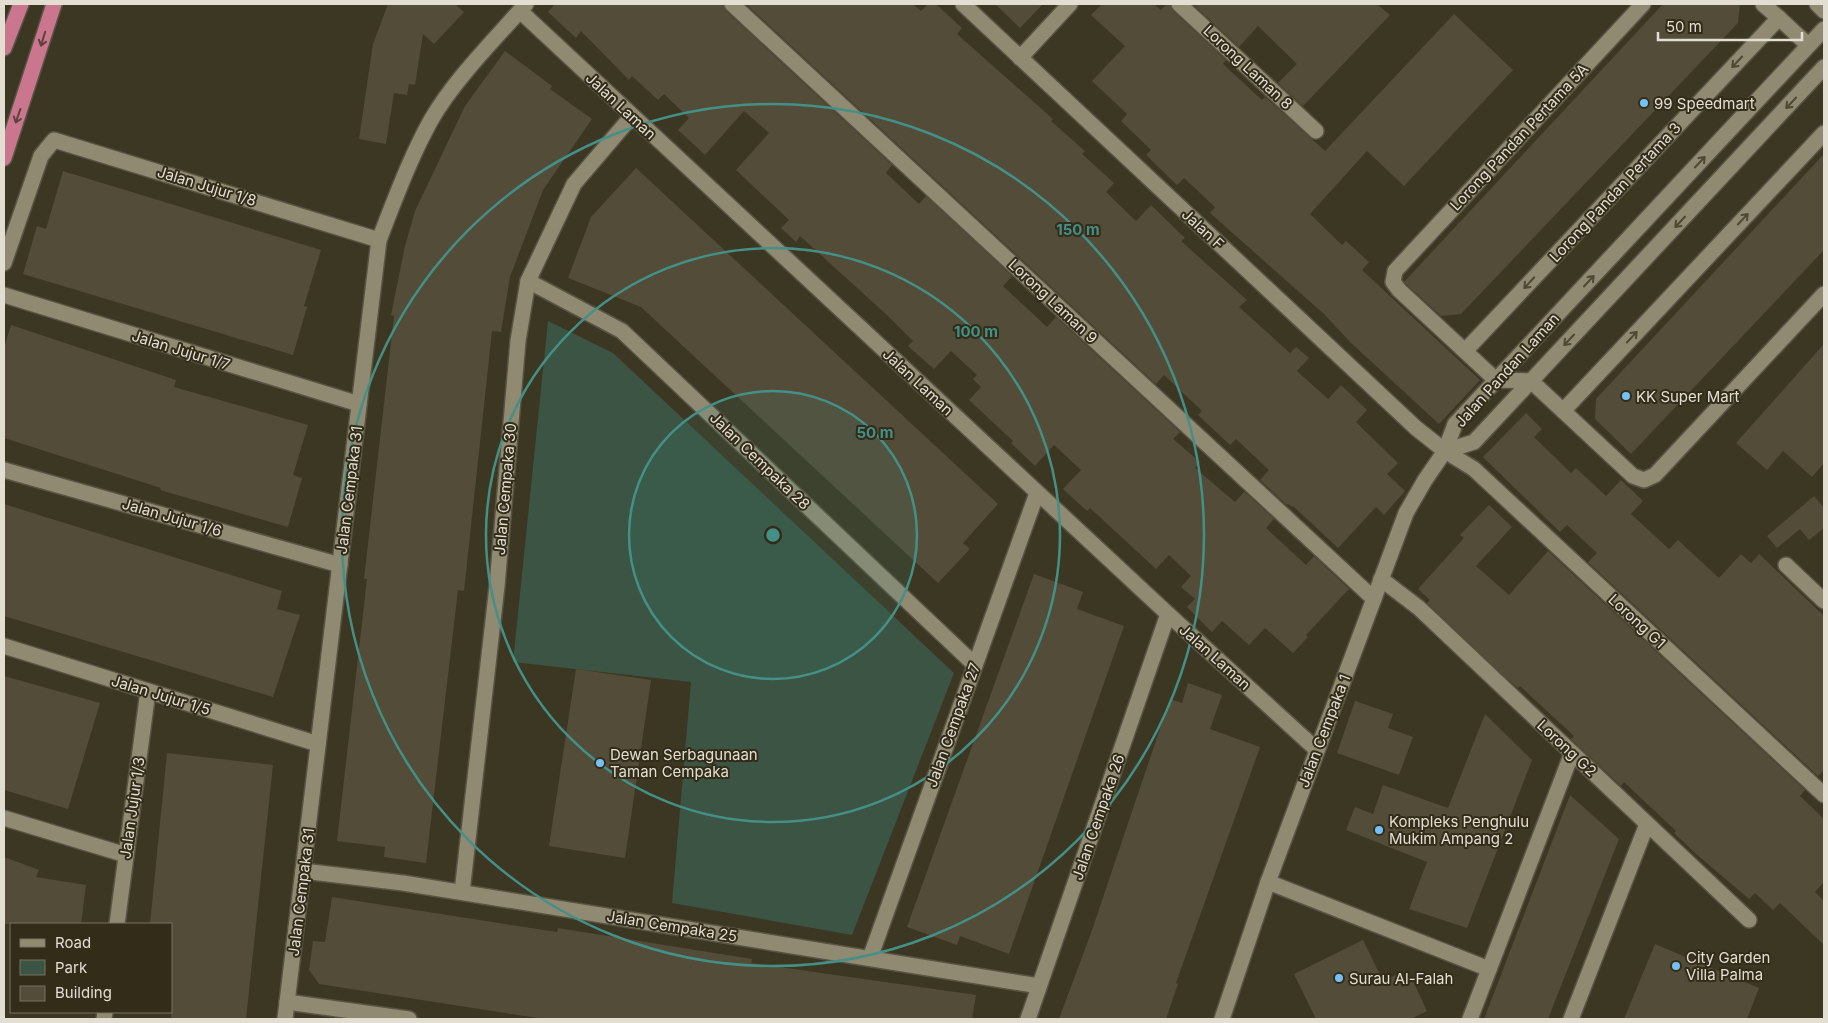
<svg xmlns="http://www.w3.org/2000/svg" width="1828" height="1023" viewBox="0 0 1828 1023" font-family="Inter,sans-serif">
<style>
.green{fill:#3b5443}
.building{fill:#524c38}
.lines{fill:none;stroke-linecap:round;stroke-linejoin:round}
.minor-casing{stroke:#585443;stroke-width:18}
.highway-casing{stroke:#585443;stroke-width:18}
.minor{stroke:#908a73;stroke-width:15}
.highway{stroke:#c9768e;stroke-width:15}
.oneway{stroke:#5f423c}
.oneway2{stroke:#4e4834}
.ring{fill:none;stroke:#449087;stroke-width:2.5}
.poi-dot{fill:#75c0f6;stroke:#322c19;stroke-width:2}
.labels{text-anchor:middle;dominant-baseline:central;stroke-width:4;stroke-linejoin:round;paint-order:stroke}
.street-label{font-size:15px;fill:#e2ded2;stroke:#322c19}
.poi-label{font-size:15px;fill:#e2ded2;stroke:#322c19;text-anchor:start}
.centre{fill:#449087;stroke:#322c19;stroke-width:2.5}
.ring-label{font-size:15px;text-anchor:middle;font-weight:bold;fill:#449087;stroke:#322c19;stroke-width:4;stroke-linejoin:round;paint-order:stroke}
</style>
<rect width="100%" height="100%" fill="#3c3723"/>
<polygon class="green" points="548,321 613,353 954,673 852,935 672,903 691,682 513,662"/>
<g class="building">
<polygon points="388,4 455,4 464,12 434,44 423,34 415,85 409,84 407,95 394,93 386,144 359,139 373,44"/>
<polygon points="555,4 723,4 726,11 892,165 886,173 919,204 926,196 1012,276 1003,286 1047,327 1056,317 1180,432 1173,439 1200,462 1195,468 1235,502 1244,492 1247,494 1274,519 1266,528 1306,565 1314,556 1349,589 1306,635 1308,637 1293,653 1265,628 1249,645 1222,621 1212,632 1187,607 1195,599 1181,587 1191,576 1169,555 1156,569 1090,508 1087,511 1063,489 1081,470 1054,445 1035,466 1011,443 1013,441 969,400 981,387 973,379 977,375 951,351 934,369 908,346 913,341 888,316 800,236 796,242 781,228 789,220 736,170 769,133 744,111 705,155 678,130 689,118 664,94 658,100 632,76 629,80 581,31 576,38 548,12"/>
<polygon points="746,4 913,4 921,11 928,4 936,4 962,28 957,34 1053,119 1051,121 1085,151 1082,154 1114,183 1106,192 1136,221 1151,205 1185,238 1181,241 1247,300 1239,307 1290,353 1296,347 1309,358 1297,371 1328,399 1341,385 1367,410 1356,422 1398,463 1387,474 1405,491 1384,515 1376,507 1338,548 1293,506 1292,507 1288,504 1287,505 1260,480 1269,470 1236,439 1230,445 1198,415 1202,411 1164,375 1156,384"/>
<polygon points="995,4 1043,4 1020,28"/>
<polygon points="1102,4 1154,4 1161,10 1166,4 1170,4 1173,11 1226,60 1223,64 1262,100 1265,97 1325,151 1454,14 1513,70 1404,186 1367,151 1310,214 1342,245 1346,241 1369,262 1362,270 1480,380 1439,424 1350,342 1324,314 1210,213 1215,207 1184,178 1177,185 1146,155 1151,150 1121,121 1127,114 1092,81 1125,46 1091,15"/>
<polygon points="1193,4 1377,4 1390,15 1303,106 1278,83 1297,64 1258,26 1239,47"/>
<polygon points="1663,4 1740,4 1738,23 1461,314 1441,316 1404,282"/>
<polygon points="505,51 552,86 550,89 592,119 543,190 510,277 501,332 492,331 464,591 458,590 426,863 384,857 385,847 337,841 367,579 364,579 394,316 391,315 405,246 415,211 465,106"/>
<polygon points="1824,154 1824,250 1631,454 1595,419 1596,399"/>
<polygon points="636,168 998,504 963,543 970,549 938,583 641,307 568,278 591,217"/>
<polygon points="63,171 321,250 304,306 307,307 293,355 23,274 37,226 46,229"/>
<polygon points="11,325 176,380 174,387 308,425 293,475 302,478 288,527 160,490 161,488 4,438 4,348"/>
<polygon points="1824,344 1824,463 1812,477 1783,451 1767,470 1736,443"/>
<polygon points="1526,413 1542,429 1534,437 1571,473 1576,468 1606,496 1621,480 1643,501 1631,514 1669,549 1678,540 1719,578 1741,554 1751,563 1759,554 1824,616 1824,770 1818,776 1588,562 1597,553 1567,525 1560,532 1483,457"/>
<polygon points="1814,496 1824,508 1824,528 1809,540 1800,529 1777,548 1767,536"/>
<polygon points="4,504 282,591 277,609 300,615 273,697 4,616"/>
<polygon points="1489,505 1512,527 1476,566 1509,595 1548,551 1805,790 1800,796 1824,819 1824,882 1815,892 1824,901 1824,945 1780,903 1773,910 1755,893 1749,899 1695,853 1674,833 1676,831 1624,782 1621,786 1571,739 1574,736 1520,686 1518,688 1507,679 1427,603 1430,600 1418,589 1464,538 1460,535"/>
<polygon points="1034,574 1083,592 1077,609 1124,626 1009,954 960,936 957,945 907,927"/>
<polygon points="576,669 651,680 625,858 549,846"/>
<polygon points="4,676 100,703 68,809 4,790"/>
<polygon points="1188,683 1222,695 1210,729 1260,747 1176,983 1178,984 1166,1019 1059,1019 1091,933 1170,699 1182,703"/>
<polygon points="1355,701 1393,714 1388,728 1413,737 1399,775 1337,753"/>
<polygon points="1485,714 1532,760 1467,928 1409,909 1427,862 1346,830 1355,807 1373,814 1383,785 1448,808"/>
<polygon points="167,753 273,765 246,1019 171,1019 171,924 150,924"/>
<polygon points="1570,795 1619,839 1548,1019 1484,1019"/>
<polygon points="4,857 39,870 36,877 86,885 81,924 4,924"/>
<polygon points="332,897 557,932 558,928 752,959 751,963 976,995 972,1019 544,1019 319,984 309,970 313,941 325,942"/>
<polygon points="1363,940 1383,981 1396,975 1402,987 1413,981 1427,1011 1411,1019 1316,1019 1294,974"/>
<polygon points="1655,944 1759,988 1747,1019 1624,1019"/>
</g>
<g class="lines">
<g class="minor-casing">
<g id="minor">
<polyline points="732,4 1374,599"/>
<polyline points="963,4 1416,428 1445,451 1474,469 1824,795"/>
<polyline points="1179,4 1316,131"/>
<polyline points="1763,4 1779,18"/>
<polyline points="1817,4 1824,11"/>
<polyline points="520,11 1168,614 1317,750"/>
<polyline points="1020,58 1070,4"/>
<polyline points="4,263 41,156 54,140 379,240"/>
<polyline points="528,281 622,331 975,665"/>
<polyline points="4,295 359,404"/>
<polyline points="1465,351 1779,18 1808,45"/>
<polyline points="1496,380 1399,290 1393,282 1395,271 1643,4"/>
<polyline points="1496,380 1531,381 1633,476 1644,480 1655,475 1824,294"/>
<polyline points="1563,411 1824,133"/>
<polyline points="1445,451 1474,442 1824,67"/>
<polyline points="4,470 340,565"/>
<polyline points="1786,565 1824,601"/>
<polyline points="1381,579 1419,608 1749,920"/>
<polyline points="4,646 318,744"/>
<polyline points="4,818 126,855"/>
<polyline points="303,871 403,883 1039,986"/>
<polyline points="1268,882 1489,969"/>
<polyline points="462,892 497,586 518,341 528,281 574,184 632,116"/>
<polyline points="117,924 148,691"/>
<polyline points="870,958 1037,493"/>
<polyline points="287,1002 409,1019"/>
<polyline points="104,1019 105,1012"/>
<path d="M285,1019l94,-779c16,-41 31,-82 52,-120 23,-40 64,-81 95,-116"/>
<polyline points="1028,1019 1168,614"/>
<polyline points="1222,1019 1268,882 1406,513 1425,480 1445,451 1455,424 1824,29"/>
<polyline points="1470,1019 1572,753"/>
<polyline points="1571,1019 1647,824"/>
</g>
</g>
<g class="highway-casing">
<g id="highway">
<polyline points="4,48 21,4"/>
<polyline points="4,158 54,4"/>
</g>
</g>
<use href="#minor" class="minor"/>
<use href="#highway" class="highway"/>
</g>
<defs><path id="oneway-shaft" d="M-6 0H5M1.5-3L5.5 0L1.5 3" fill="none" stroke-width="1.6" stroke-linecap="round" stroke-linejoin="round" transform="scale(1.25)"/></defs>
<g class="oneway">
<use href="#oneway-shaft" transform="translate(43 39) rotate(107)"/>
<use href="#oneway-shaft" transform="translate(18 116) rotate(109)"/>
</g>
<g class="oneway2">
<use href="#oneway-shaft" transform="translate(1737 62) rotate(133)"/>
<use href="#oneway-shaft" transform="translate(1791 103) rotate(133)"/>
<use href="#oneway-shaft" transform="translate(1700 162) rotate(-47)"/>
<use href="#oneway-shaft" transform="translate(1743 219) rotate(-47)"/>
<use href="#oneway-shaft" transform="translate(1680 222) rotate(133)"/>
<use href="#oneway-shaft" transform="translate(1589 281) rotate(-47)"/>
<use href="#oneway-shaft" transform="translate(1529 283) rotate(133)"/>
<use href="#oneway-shaft" transform="translate(1632 337) rotate(-47)"/>
<use href="#oneway-shaft" transform="translate(1569 340) rotate(133)"/>
</g>
<circle cx="773" cy="535" r="144" fill="#449087" fill-opacity=".12"/>
<g class="ring">
<circle cx="773" cy="535" r="144"/>
<circle cx="773" cy="535" r="287"/>
<circle cx="773" cy="535" r="431"/>
</g>
<g class="poi-dot">
<circle cx="1644" cy="103" r="5"/>
<circle cx="1626" cy="396" r="5"/>
<circle cx="600" cy="763" r="5"/>
<circle cx="1379" cy="830" r="5"/>
<circle cx="1676" cy="966" r="5"/>
<circle cx="1339" cy="978" r="5"/>
</g>
<g class="labels">
<g class="street-label">
<text transform="translate(1248 67) rotate(43)">Lorong Laman 8</text>
<text transform="translate(621 106) rotate(43)">Jalan Laman</text>
<text transform="translate(1519 137) rotate(-47)">Lorong Pandan Pertama 5A</text>
<text transform="translate(207 186) rotate(17)">Jalan Jujur 1/8</text>
<text transform="translate(1615 192) rotate(-47)">Lorong Pandan Pertama 3</text>
<text transform="translate(1203 229) rotate(43)">Jalan F</text>
<text transform="translate(1053 301) rotate(43)">Lorong Laman 9</text>
<text transform="translate(181 350) rotate(17)">Jalan Jujur 1/7</text>
<text transform="translate(1507 370) rotate(-48)">Jalan Pandan Laman</text>
<text transform="translate(918 382) rotate(43)">Jalan Laman</text>
<text transform="translate(760 461) rotate(44)">Jalan Cempaka 28</text>
<text transform="translate(505 489) rotate(-85)">Jalan Cempaka 30</text>
<text transform="translate(349 490) rotate(-83)">Jalan Cempaka 31</text>
<text transform="translate(172 517) rotate(16)">Jalan Jujur 1/6</text>
<text transform="translate(1637 621) rotate(43)">Lorong G1</text>
<text transform="translate(1215 657) rotate(42)">Jalan Laman</text>
<text transform="translate(161 695) rotate(17)">Jalan Jujur 1/5</text>
<text transform="translate(953 725) rotate(-70)">Jalan Cempaka 27</text>
<text transform="translate(1324 731) rotate(-69)">Jalan Cempaka 1</text>
<text transform="translate(1567 748) rotate(43)">Lorong G2</text>
<text transform="translate(132 808) rotate(-82)">Jalan Jujur 1/3</text>
<text transform="translate(1098 817) rotate(-71)">Jalan Cempaka 26</text>
<text transform="translate(301 892) rotate(-83)">Jalan Cempaka 31</text>
<text transform="translate(672 926) rotate(9)">Jalan Cempaka 25</text>
</g>
<g class="poi-label">
<text x="1654" y="103">99 Speedmart</text>
<text x="1636" y="396">KK Super Mart</text>
<text x="610" y="754">Dewan Serbagunaan<tspan x="610" dy="17">Taman Cempaka</tspan></text>
<text x="1389" y="821">Kompleks Penghulu<tspan x="1389" dy="17">Mukim Ampang 2</tspan></text>
<text x="1686" y="957">City Garden<tspan x="1686" dy="17">Villa Palma</tspan></text>
<text x="1349" y="978">Surau Al-Falah</text>
</g>
</g>
<circle cx="773" cy="535" r="8" class="centre"/>
<g class="ring-label">
<text x="1078" y="235">150 m</text>
<text x="976" y="337">100 m</text>
<text x="875" y="438">50 m</text>
</g>
<rect width="1828" height="1023" fill="none" stroke="#e2ded2" stroke-width="10"/>
<rect x="10" y="923" width="162" height="90" fill="#322c19" stroke="#787363"/>
<rect x="20" y="939" width="25" height="8" fill="#908a73" stroke="#787363"/>
<text x="55" y="948" font-size="15" fill="#e2ded2">Road</text>
<rect x="20" y="960" width="25" height="15" fill="#3b5443" stroke="#787363"/>
<text x="55" y="973" font-size="15" fill="#e2ded2">Park</text>
<rect x="20" y="986" width="25" height="15" fill="#524c38" stroke="#787363"/>
<text x="55" y="998" font-size="15" fill="#e2ded2">Building</text>
<path d="M1658 32v8h144v-8" fill="none" stroke="#e2ded2" stroke-width="2.5"/>
<text x="1666" y="32" font-size="15" fill="#e2ded2" stroke="#322c19" stroke-width="4" paint-order="stroke">50 m</text>
</svg>
